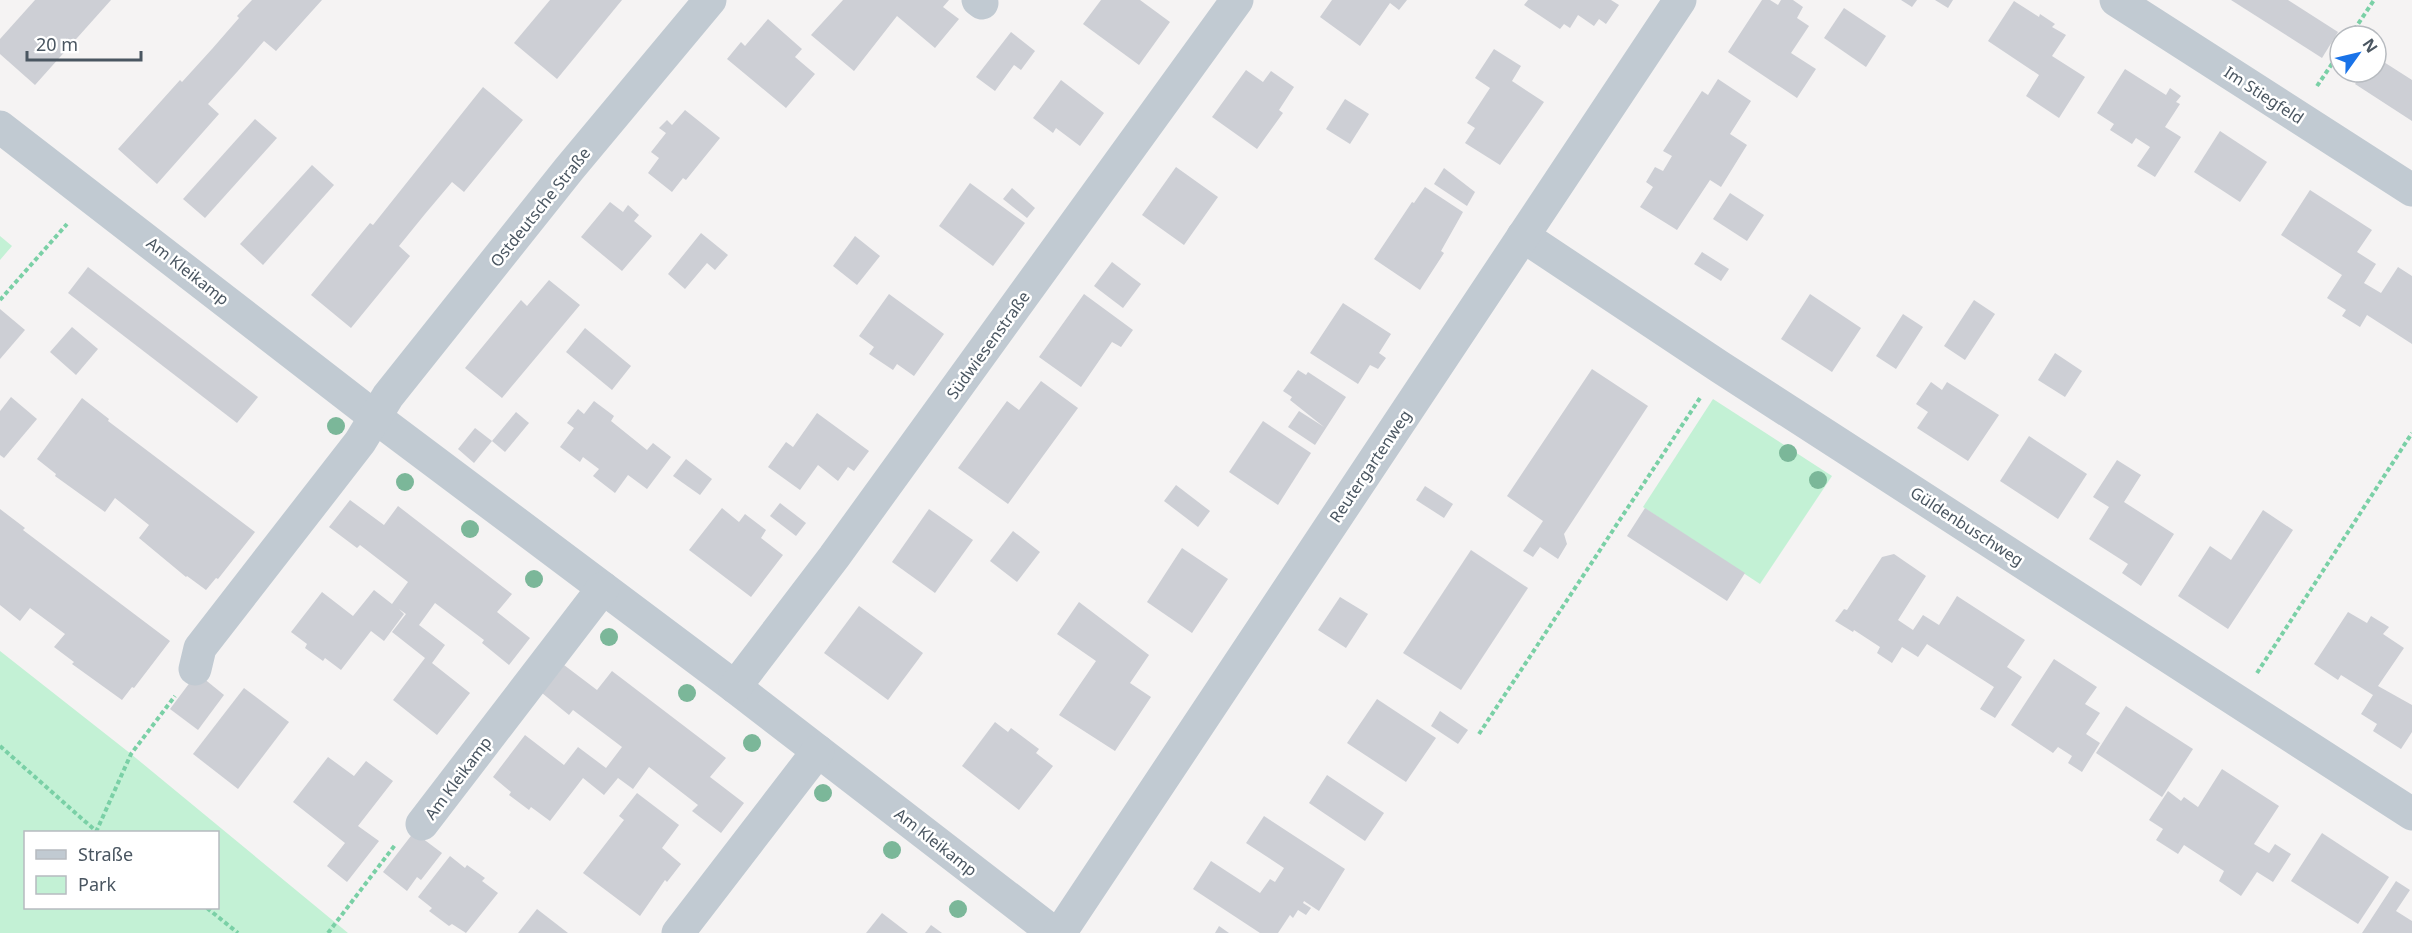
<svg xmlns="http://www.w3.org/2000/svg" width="2412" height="933" viewBox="0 0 2412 933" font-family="'Noto Sans',sans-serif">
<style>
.green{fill:#c3f1d5;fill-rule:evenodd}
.building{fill:#cdcfd5}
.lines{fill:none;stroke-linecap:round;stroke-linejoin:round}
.path{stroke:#7ad0a6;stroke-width:4;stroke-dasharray:4.5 3;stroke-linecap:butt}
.minor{stroke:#c1cad2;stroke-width:33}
.tree{fill:#7bb799}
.labels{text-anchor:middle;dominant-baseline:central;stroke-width:5;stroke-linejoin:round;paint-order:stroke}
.street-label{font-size:16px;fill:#4a5661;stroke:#fff}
</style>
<rect width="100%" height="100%" fill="#f5f3f3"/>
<g class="green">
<polygon points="0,236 12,246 0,260"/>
<polygon points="1713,399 1832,476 1760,584 1643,507"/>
<path d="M0,651l131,103 217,179h-348zM26,832h192v76h-192z"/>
</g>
<g class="building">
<polygon points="35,0 111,0 35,85 0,54 0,39"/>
<polygon points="252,0 322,0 276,51 264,41 237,72 208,104 219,114 157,184 118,149 180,80 182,82 212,49 239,18 237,16"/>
<polygon points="550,0 622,0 557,79 514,43"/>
<polygon points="843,0 949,0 943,7 959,19 935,48 897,16 854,71 811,35"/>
<polygon points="1101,0 1140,0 1170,22 1139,65 1083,24"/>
<polygon points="1332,0 1407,0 1399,10 1390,3 1360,46 1320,17"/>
<polygon points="1528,0 1611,0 1619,5 1606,24 1599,19 1594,26 1578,15 1570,28 1564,24 1560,29 1524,5"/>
<polygon points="1762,0 1770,0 1778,5 1781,0 1793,0 1803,7 1797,18 1809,26 1791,53 1816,69 1797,98 1728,52"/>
<polygon points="1901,0 1917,0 1912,7"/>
<polygon points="1935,0 1953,0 1948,8"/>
<polygon points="2231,0 2288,0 2338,32 2322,58"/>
<polygon points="2014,1 2039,17 2040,14 2055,24 2052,27 2066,35 2052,56 2085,77 2059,118 2026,96 2039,75 1988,41"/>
<polygon points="1844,8 1886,36 1866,67 1824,38"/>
<polygon points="768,19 802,49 795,57 815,74 786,108 727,59 741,42 745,46"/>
<polygon points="1011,32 1035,51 1021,70 1014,65 995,91 976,77"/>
<polygon points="1494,49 1521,66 1512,81 1544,102 1500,165 1465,143 1475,128 1467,123 1490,88 1475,78"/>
<polygon points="2376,57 2412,80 2412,121 2355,84 2363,72 2376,72"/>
<polygon points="2125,69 2166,95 2170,88 2181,96 2176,102 2180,104 2165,127 2181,137 2155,177 2137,166 2150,147 2136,138 2132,144 2110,130 2114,124 2097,113"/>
<polygon points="1246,70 1263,82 1271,71 1294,87 1279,110 1283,113 1257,149 1212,117"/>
<polygon points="1718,79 1751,101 1730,134 1747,145 1721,187 1710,180 1677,230 1640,207 1653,187 1646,182 1655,167 1663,171 1672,156 1663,151 1702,91 1708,95"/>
<polygon points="1061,80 1104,113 1080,146 1056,128 1053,133 1033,118"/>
<polygon points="483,87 523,120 464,192 452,182 425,214 399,246 410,256 351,328 311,295 370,223 373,225"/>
<polygon points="1345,99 1369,114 1350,144 1326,129"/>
<polygon points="685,110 720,138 686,180 683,178 672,192 648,173 659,158 651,152 666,133 659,128 667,120 672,125"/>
<polygon points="255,119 277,138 205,218 183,199"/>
<polygon points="2220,131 2267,162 2240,202 2194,172"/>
<polygon points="312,165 334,185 263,265 240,244"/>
<polygon points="1176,167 1218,197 1184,245 1142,215"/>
<polygon points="1444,168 1475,192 1467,206 1434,184"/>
<polygon points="970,183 1025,223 993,266 939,226"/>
<polygon points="1425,187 1463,212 1441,251 1444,253 1420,290 1374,259 1412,202 1414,203"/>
<polygon points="1012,188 1035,208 1027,218 1003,199"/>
<polygon points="2310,190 2372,230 2357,252 2376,264 2364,283 2381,293 2398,267 2412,276 2412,344 2367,315 2360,327 2342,316 2346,310 2327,298 2342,275 2281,235"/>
<polygon points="1730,193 1764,215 1747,241 1713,219"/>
<polygon points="610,202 623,212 628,205 639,215 634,221 652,236 622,271 581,237"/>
<polygon points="701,233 728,255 715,270 707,263 685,289 668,274"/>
<polygon points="855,236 880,256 857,285 833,266"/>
<polygon points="1702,252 1729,269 1721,281 1694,264"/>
<polygon points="1112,262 1141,284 1123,308 1094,286"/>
<polygon points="88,267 258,397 237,423 68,293"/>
<polygon points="549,280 580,305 502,398 465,368 521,300 527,306"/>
<polygon points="889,294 944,334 914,376 897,364 893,370 869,354 874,347 859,336"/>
<polygon points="1084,294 1133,330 1121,347 1112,342 1081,387 1039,357"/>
<polygon points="1810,294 1861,328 1832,372 1781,339"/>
<polygon points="1974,300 1995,314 1965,360 1944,346"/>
<polygon points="1343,303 1391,334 1379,353 1386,358 1378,369 1370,365 1358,384 1310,353"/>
<polygon points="0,309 25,330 0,359"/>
<polygon points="1903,314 1923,327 1896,369 1876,356"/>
<polygon points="72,327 98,349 76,375 50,352"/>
<polygon points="585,328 631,366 612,390 566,352"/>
<polygon points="2055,353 2082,371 2065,397 2038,380"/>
<polygon points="1592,369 1648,406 1564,534 1567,544 1558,559 1540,547 1533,557 1523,551 1543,521 1507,496"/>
<polygon points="1298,370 1306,375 1308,372 1346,397 1315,445 1288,427 1299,411 1324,427 1290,400 1292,397 1283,391"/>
<polygon points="1041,381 1078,408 1008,504 958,468 1007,401 1019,410"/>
<polygon points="1931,382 1942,390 1947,382 1999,415 1968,461 1917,428 1928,412 1916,404"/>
<polygon points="11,397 37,419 4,458 0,455 0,411"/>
<polygon points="82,398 109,419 108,421 255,532 218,579 216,578 206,590 187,576 186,577 139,538 149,525 115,498 105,512 55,476 56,474 37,459"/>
<polygon points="594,401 614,416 611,421 647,450 653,443 671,457 647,489 628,475 615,493 593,476 599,469 583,457 580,462 560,447 574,428 567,423 578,409 584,414"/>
<polygon points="516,412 529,423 505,452 492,441"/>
<polygon points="817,413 869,451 854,471 848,467 838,481 818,465 800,490 768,467 786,442 793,447"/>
<polygon points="1263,421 1311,453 1278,505 1229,472"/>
<polygon points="475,428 492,441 474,463 458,449"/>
<polygon points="2029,436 2087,474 2058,519 2000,481"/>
<polygon points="686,459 712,479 700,495 673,476"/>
<polygon points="2117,460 2141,475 2124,502 2174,534 2141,586 2122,573 2128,564 2089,539 2109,507 2093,497"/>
<polygon points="1176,485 1210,511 1198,527 1164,501"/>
<polygon points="1425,486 1453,504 1444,518 1416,500"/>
<polygon points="350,500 384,525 398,506 512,594 497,612 530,638 509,665 482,643 484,640 435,603 419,625 445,645 432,663 470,693 437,735 393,700 425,658 392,632 406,614 399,609 404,614 384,641 371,631 341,670 325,658 323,661 305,648 307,644 291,632 322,592 353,616 374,590 392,604 408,582 360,545 357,548 329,527"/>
<polygon points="780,503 806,523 796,536 770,516"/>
<polygon points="722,508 739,522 745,514 766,530 761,538 783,555 751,597 689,550"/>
<polygon points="1645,508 1745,573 1727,601 1627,536"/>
<polygon points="0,509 25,528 23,530 170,641 134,688 132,687 122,700 72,664 74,662 54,647 65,634 30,608 20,621 0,605"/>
<polygon points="929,509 973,540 935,593 892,562"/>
<polygon points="2263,510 2293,530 2228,629 2178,596 2210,546 2231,560"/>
<polygon points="1013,531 1040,552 1017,582 990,561"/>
<polygon points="1182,548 1228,579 1192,633 1147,602"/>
<polygon points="1471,550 1528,588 1461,690 1403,653"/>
<polygon points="1894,554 1926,576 1898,620 1913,630 1923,615 1939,625 1957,596 2025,640 2007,667 2022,677 1995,718 1980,709 1994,687 1927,644 1918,657 1902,647 1892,663 1877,653 1880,647 1854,630 1853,632 1835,621 1844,609 1847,610 1882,557"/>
<polygon points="1340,597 1368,614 1346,648 1318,630"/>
<polygon points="1079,602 1149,655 1130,683 1151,697 1115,751 1059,715 1096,661 1057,634"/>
<polygon points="859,606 923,653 888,700 824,653"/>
<polygon points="2348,612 2367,623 2371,616 2389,627 2383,634 2404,648 2378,686 2412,705 2412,732 2401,749 2373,731 2377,724 2361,714 2373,695 2341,675 2338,680 2314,664"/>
<polygon points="2054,659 2097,687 2085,704 2100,713 2086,734 2100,743 2082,772 2068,763 2072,756 2058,747 2053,753 2011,725"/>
<polygon points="564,665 597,690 612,671 726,758 710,777 744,803 721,833 692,811 698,805 649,767 633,789 618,778 604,795 583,778 550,821 531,807 529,810 509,795 511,792 493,777 525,735 564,765 578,747 606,768 622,747 573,710 569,715 542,693"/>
<polygon points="197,673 224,695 198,730 170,709"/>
<polygon points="244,688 289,722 238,789 193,754"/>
<polygon points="1377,699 1436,738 1406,782 1347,743"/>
<polygon points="2126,706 2193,749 2162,797 2096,753"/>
<polygon points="1440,711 1468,730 1458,744 1431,726"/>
<polygon points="995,722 1008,732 1011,728 1039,749 1036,753 1053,766 1019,810 962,766"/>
<polygon points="328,757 354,776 366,761 393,781 358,826 379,841 347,882 327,866 345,843 293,802"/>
<polygon points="2222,769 2279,806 2254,844 2269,853 2275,844 2291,854 2273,882 2257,872 2241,896 2219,881 2224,871 2184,845 2178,854 2156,840 2163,829 2149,820 2168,791 2181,801 2184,797 2198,807"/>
<polygon points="1327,775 1384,813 1365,841 1309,803"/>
<polygon points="637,793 679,825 662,848 681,864 667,882 665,880 640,916 583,873 624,820 619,816"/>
<polygon points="1264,816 1345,869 1319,911 1304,901 1303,903 1311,908 1306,915 1298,910 1293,918 1290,915 1278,933 1260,933 1193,889 1211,861 1260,893 1270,879 1275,882 1284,868 1246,843"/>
<polygon points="414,832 442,853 421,880 417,877 407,891 383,872"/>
<polygon points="2322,833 2389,877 2358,924 2291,881"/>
<polygon points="450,856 465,868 467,865 485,878 482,881 498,893 466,933 452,924 449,926 429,911 432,908 418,897"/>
<polygon points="2396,881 2410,890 2396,911 2412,921 2412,933 2362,933"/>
<polygon points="537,909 568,933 518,933"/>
<polygon points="882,913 908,933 866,933"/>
<polygon points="931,925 942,933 925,933"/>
<polygon points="1219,926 1229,933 1215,933"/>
</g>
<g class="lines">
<g class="path">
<polyline points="2350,36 2374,0"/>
<polyline points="2317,86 2340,52"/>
<polyline points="0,300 67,224"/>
<polyline points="2257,673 2412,433"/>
<polyline points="1479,734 1700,398"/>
<polyline points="0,746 97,832"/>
<polyline points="96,832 131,754 175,696"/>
<polyline points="207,908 238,933"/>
<polyline points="328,933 395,845"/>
</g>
<g class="minor">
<polyline points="978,0 982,3"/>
<polyline points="2116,0 2412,190"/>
<polyline points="0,127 375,417 735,687 1054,933"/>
<polyline points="1523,236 1720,367 2412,814"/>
<polyline points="195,669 200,648 360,442 388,396 569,169 710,0"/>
<polyline points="735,687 834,557 1237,0"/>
<polyline points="422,824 603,588"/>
<polyline points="678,933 818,751"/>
<polyline points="1060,933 1680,0"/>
</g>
</g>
<g class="tree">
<circle cx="336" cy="426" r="9"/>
<circle cx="1788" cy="453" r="9"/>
<circle cx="1818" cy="480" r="9"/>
<circle cx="405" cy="482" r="9"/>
<circle cx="470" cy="529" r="9"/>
<circle cx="534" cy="579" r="9"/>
<circle cx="609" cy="637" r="9"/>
<circle cx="687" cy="693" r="9"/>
<circle cx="752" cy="743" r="9"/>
<circle cx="823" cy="793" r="9"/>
<circle cx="892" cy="850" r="9"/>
<circle cx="958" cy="909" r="9"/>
</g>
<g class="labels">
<g class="street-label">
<text transform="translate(2264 95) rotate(33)">Im Stiegfeld</text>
<text transform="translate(540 207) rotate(-51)">Ostdeutsche Straße</text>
<text transform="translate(188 271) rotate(38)">Am Kleikamp</text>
<text transform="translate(988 345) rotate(-54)">Südwiesenstraße</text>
<text transform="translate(1370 466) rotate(-56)">Reutergartenweg</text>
<text transform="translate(1967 526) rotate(33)">Güldenbuschweg</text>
<text transform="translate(458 778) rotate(-53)">Am Kleikamp</text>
<text transform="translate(936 842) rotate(38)">Am Kleikamp</text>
</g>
</g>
<rect x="24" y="831" width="195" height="78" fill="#ffffff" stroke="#b7bbc0" stroke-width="1.5"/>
<rect x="36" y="850" width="30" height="9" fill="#c1cad2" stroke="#b7bbc0" stroke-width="1.5"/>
<text x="78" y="861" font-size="18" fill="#4a5661">Straße</text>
<rect x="36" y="876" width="30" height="18" fill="#c3f1d5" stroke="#b7bbc0" stroke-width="1.5"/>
<text x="78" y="891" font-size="18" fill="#4a5661">Park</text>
<g transform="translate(2358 54) rotate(56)"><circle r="28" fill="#ffffff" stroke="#b7bbc0" stroke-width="1.5"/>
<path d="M0-4.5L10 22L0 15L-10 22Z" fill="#1a73e8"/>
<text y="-9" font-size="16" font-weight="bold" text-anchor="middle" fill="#4a5661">N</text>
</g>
<path d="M27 51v9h114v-9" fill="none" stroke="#4a5661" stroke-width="3"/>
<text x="36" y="51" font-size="18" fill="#4a5661" stroke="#ffffff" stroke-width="4.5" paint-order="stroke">20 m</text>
</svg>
